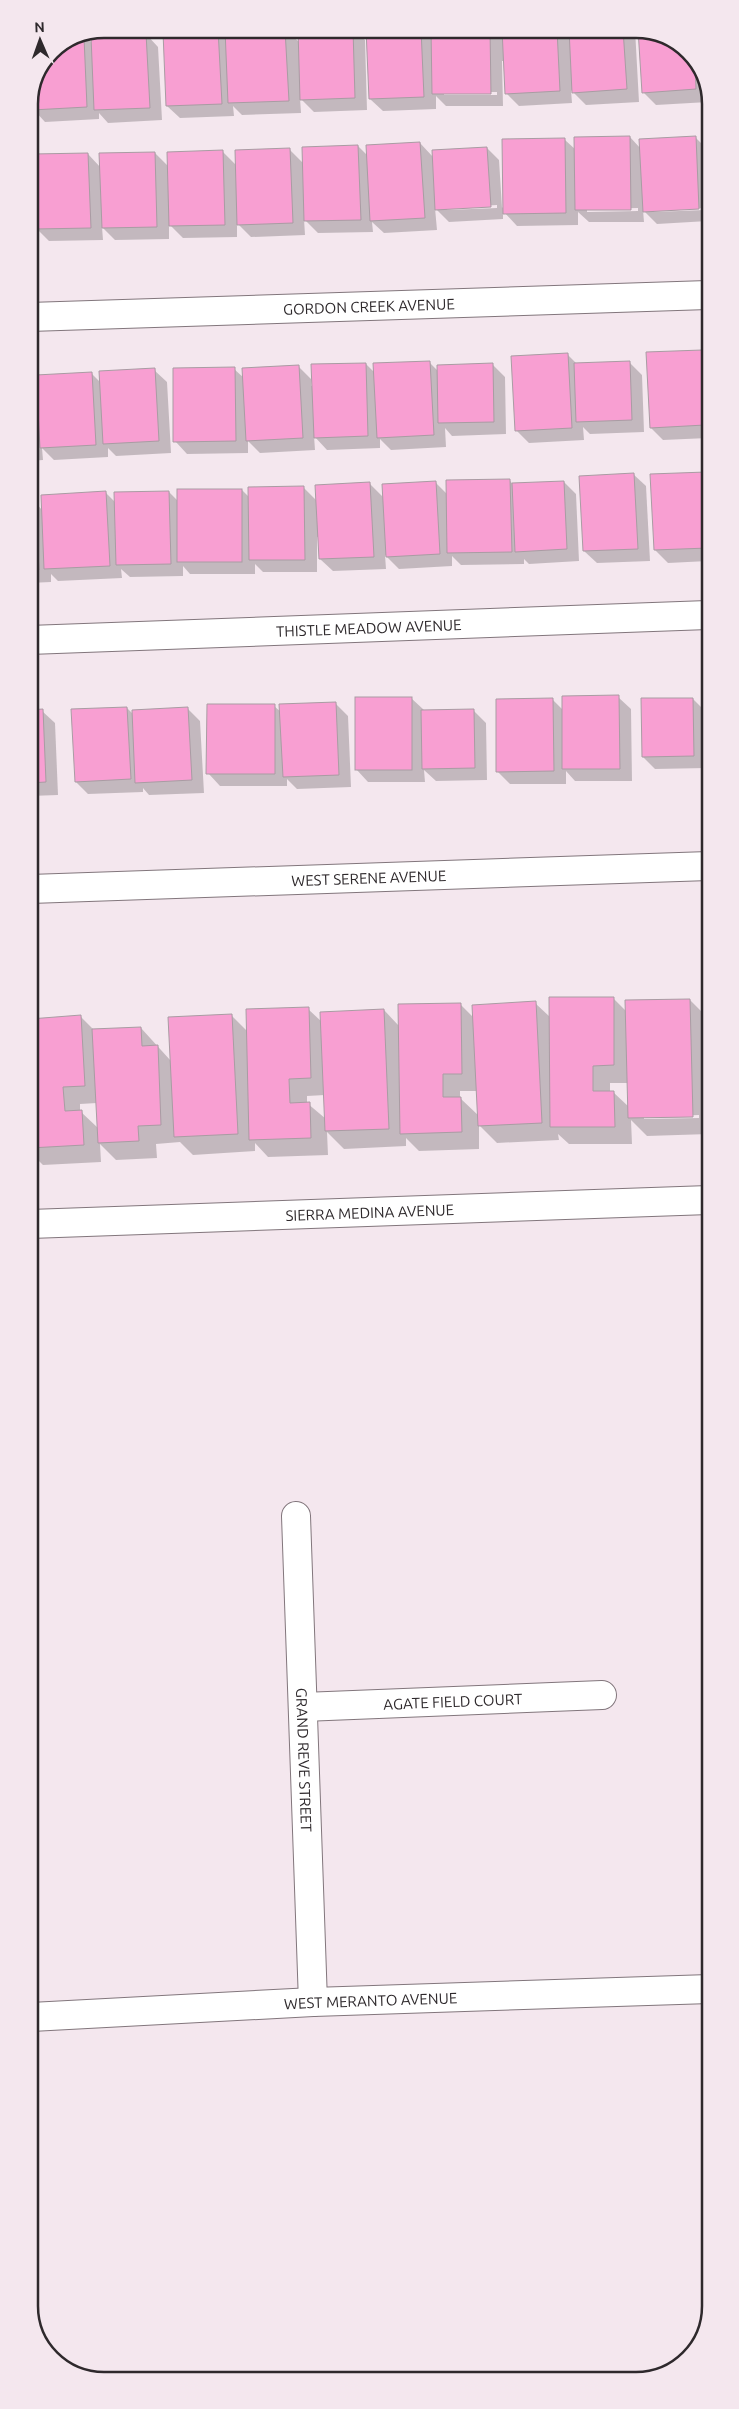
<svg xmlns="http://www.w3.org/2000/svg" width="739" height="2409" viewBox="0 0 739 2409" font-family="Ubuntu,sans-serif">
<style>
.shadow{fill:#0003;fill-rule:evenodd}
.building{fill:#f89fd2;stroke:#a99ca3}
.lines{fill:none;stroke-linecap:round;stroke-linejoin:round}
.minor-casing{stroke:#82767c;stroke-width:30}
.minor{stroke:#fff;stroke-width:28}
.labels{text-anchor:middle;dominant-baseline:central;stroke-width:4.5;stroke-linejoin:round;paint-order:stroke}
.street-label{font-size:15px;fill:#2e292c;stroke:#f4e7ee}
.rim{fill:none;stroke:#2e292c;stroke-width:2.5}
</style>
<rect width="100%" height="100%" fill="#f4e7ee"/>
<g class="shadow">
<polygon points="286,29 300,43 299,29 354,29 365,40 367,110 314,112 300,98 301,113 242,115 233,106 234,116 180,118 167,106 217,30 227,40 227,30"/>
<path d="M367,29h59l7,6v-6h64l6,6v-6h62l5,5v-5h65l4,73 -53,3 -15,-15 1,13 -53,3 -13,-13 -1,-32h-3l1,45h-57l-10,-10v13l-53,2 -13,-12zM444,92h53v3h-53z"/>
<polygon points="639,29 684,47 708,85 708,102 656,105 643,92"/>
<polygon points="146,34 158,47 162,120 108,123 99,113 99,119 45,122 34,110 34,125 29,125 29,104 51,51 86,36 92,43"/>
<path d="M630,137l11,12 54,-12 13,13v71l-51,3 -14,-14 1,12h-55l-11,-10v13l-61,1 -14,-15v8l-54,3 -14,-14 2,22 -53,3 -12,-11 1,10 -55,1 -14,-14 1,16 -54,2 -14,-14v14l-54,1 -14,-14v15l-54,1 -13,-13 1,13 -54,1 -11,-11v15l-9,1v-80l5,6 54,-18 13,14 54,-15 14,14 54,-15 13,13 54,-15 14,14 54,-18 10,10 52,-13 13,14 54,-9 12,12 3,48 63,-68 11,10zM497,205v3l-50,2v-2zM638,208v3l-51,1v-3zM705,208v2l-51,2v-2z"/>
<polygon points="701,351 708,358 708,438 663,440 651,428"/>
<polygon points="567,354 577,364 630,363 642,375 644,432 590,434 583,427 584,440 529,443 517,431"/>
<polygon points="429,362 438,371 492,364 505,377 506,434 452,436 445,428 446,447 391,450 380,439 380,448 327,450 314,436 315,450 260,453 248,441 248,453 187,454 175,441 234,369 244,378 298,366 311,379 311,386 366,364 375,373"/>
<polygon points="154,370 167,382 171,453 116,456 108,448 108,457 54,460 42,448 43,460 29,461 29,382 38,391 92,374 100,382"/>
<polygon points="705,473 708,476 708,561 668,563 655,550"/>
<polygon points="633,474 646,486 650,561 597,563 584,551"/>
<polygon points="510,481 513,484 564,482 576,494 579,561 529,564 524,559 524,564 461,565 452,556 452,566 399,569 385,555 386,569 333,571 320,559 319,537 317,537 317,572 263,572 255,564 255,574 190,574 183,566 183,576 130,577 121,569 122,578 58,581 51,574 51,582 29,583 29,502 35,502 42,510 105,492 116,503 169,492 178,501 242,490 249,497 303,487 317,501 370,484 384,498 436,483 447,494"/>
<polygon points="618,697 631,709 632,781 575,781 566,771 566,784 510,784 497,771 553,700 563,710"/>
<polygon points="411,698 424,710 473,710 486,723 487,780 436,781 424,770 425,782 368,782 356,769"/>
<polygon points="693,699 706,712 706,768 655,769 643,757"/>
<polygon points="335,703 348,716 351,787 297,789 287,779 287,786 220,786 208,773 274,706 281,712"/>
<polygon points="127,708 134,715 188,709 200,721 204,793 149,795 143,788 143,792 88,794 76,782"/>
<polygon points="29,711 42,711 55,723 58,795 30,796"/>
<path d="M613,998l14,14 63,-12 14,14 5,-8v128l-62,2 -16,-16 1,24h-63l-11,-10 1,6 -62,3 -18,-18v24l-60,2 -13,-13v8l-62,3 -17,-17 1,23 -60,2 -13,-14v8l-62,4 -13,-13 -24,2 1,14 -41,2 -16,-16 1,18 -58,3 -13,-13v-132l51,-3 13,13 47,-2 30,33 61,-45 16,16 60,-23 14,13 62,-12 15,16 61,-22 13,13 62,-14 15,14zM610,1083h18l1,24 -16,-15h-3zM460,1091h17l2,25 -19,-18zM325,1095l1,24 -19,-16v-7zM97,1103l1,25 -18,-17v-7zM699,1115v3l-55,1v-2z"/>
</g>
<g class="building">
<polygon points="218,29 222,104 166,106 163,32"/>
<polygon points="225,29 285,29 289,101 228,103"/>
<polygon points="298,29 353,29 355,98 300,100"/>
<polygon points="366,29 421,29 424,97 369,99"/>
<polygon points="431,29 490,29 491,94 432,94"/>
<polygon points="502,29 557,29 560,91 505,94"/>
<polygon points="569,29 623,29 627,89 572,93"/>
<polygon points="638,29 684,47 695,64 696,89 642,93"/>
<polygon points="146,33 150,108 94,110 91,36"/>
<polygon points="84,37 87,107 32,110 31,98 51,51"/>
<polygon points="630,136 631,210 575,210 574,137"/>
<polygon points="696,136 699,209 643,212 639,139"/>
<polygon points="565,138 566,213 503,214 502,139"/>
<polygon points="420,142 425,218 370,221 366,145"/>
<polygon points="358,145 361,220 304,221 302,147"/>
<polygon points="487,147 491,207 435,210 432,150"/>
<polygon points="290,148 293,223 237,225 235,150"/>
<polygon points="223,150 225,225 169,226 167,152"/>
<polygon points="155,152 157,227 102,228 99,153"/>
<polygon points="88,153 91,228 35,229 33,154"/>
<polygon points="702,350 705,425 650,428 646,352"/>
<polygon points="568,353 572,428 515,431 511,356"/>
<polygon points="430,361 434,435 377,438 373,363"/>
<polygon points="630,361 632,420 576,422 574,363"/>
<polygon points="366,363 368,436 314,438 311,364"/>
<polygon points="493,363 494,422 438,423 437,365"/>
<polygon points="299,365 303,438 246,441 242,368"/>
<polygon points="235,367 236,441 173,442 173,368"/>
<polygon points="155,368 159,441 103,444 99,371"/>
<polygon points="92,372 96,445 40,448 36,375"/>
<polygon points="706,472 708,548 654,550 650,474"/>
<polygon points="634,473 638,549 583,551 579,476"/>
<polygon points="510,479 512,552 447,553 446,480"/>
<polygon points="436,481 440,554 386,557 382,484"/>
<polygon points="564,481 567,549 515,552 512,483"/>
<polygon points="370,482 374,557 319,559 315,485"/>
<polygon points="304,486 305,560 249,560 248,487"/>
<rect x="177" y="489" width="65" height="73"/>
<polygon points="106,491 110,566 44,569 41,495"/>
<polygon points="169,491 171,564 116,565 114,492"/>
<polygon points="29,501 35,501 39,570 29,570"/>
<polygon points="619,695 620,769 562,769 562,696"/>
<rect x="355" y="697" width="57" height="73"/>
<polygon points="553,698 554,771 496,772 496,699"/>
<polygon points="641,698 693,698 694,756 642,757"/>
<polygon points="336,702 339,775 283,777 279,704"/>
<polygon points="207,704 275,704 275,774 206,774"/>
<polygon points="127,707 131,779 75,782 71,709"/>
<polygon points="188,707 192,780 135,783 132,710"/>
<polygon points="43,709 46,782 30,783 29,710"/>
<polygon points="474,709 475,768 422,769 421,710"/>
<polygon points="549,997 614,997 614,1065 593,1066 593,1091 614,1091 615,1127 550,1127"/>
<polygon points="690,999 693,1117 628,1118 625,1000"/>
<polygon points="536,1001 542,1123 478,1126 472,1005"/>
<polygon points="461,1003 462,1074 443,1074 443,1097 461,1097 462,1132 400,1134 398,1004"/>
<polygon points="703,1005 709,1005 709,1119 705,1119"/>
<polygon points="309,1007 311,1078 289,1079 290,1103 310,1102 311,1138 249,1140 246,1009"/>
<polygon points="384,1009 389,1129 325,1131 320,1012"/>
<polygon points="232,1014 238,1134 174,1137 168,1017"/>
<polygon points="81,1015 85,1086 63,1087 65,1111 82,1110 84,1145 30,1148 30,1019"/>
<polygon points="141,1027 142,1046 158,1045 161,1125 138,1126 139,1141 98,1143 92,1029"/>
</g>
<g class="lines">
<g class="minor-casing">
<g id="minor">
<path id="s1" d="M29,317l679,-22"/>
<path id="s2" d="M29,640l679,-25"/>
<path id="s3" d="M30,889l679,-23"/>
<path id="s4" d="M30,1224l679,-24"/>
<path id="s5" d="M296,1516l17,486"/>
<path id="s6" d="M303,1707l299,-12"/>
<path id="s7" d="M31,2017l282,-15 397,-13"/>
</g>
</g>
<use href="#minor" class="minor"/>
</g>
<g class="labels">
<g class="street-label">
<text stroke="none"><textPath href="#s1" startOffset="340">GORDON CREEK AVENUE</textPath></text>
<text stroke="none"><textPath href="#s2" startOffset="340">THISTLE MEADOW AVENUE</textPath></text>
<text stroke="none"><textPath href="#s3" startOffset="339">WEST SERENE AVENUE</textPath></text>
<text stroke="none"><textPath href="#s4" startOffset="340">SIERRA MEDINA AVENUE</textPath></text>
<text stroke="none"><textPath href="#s6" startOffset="150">AGATE FIELD COURT</textPath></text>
<text stroke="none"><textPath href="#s5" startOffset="244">GRAND REVE STREET</textPath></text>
<text stroke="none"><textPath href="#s7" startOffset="340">WEST MERANTO AVENUE</textPath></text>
</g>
</g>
<path d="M0 0H739V2409H0ZM104 38H636A66 66 0 0 1 702 104V2306A66 66 0 0 1 636 2372H104A66 66 0 0 1 38 2306V104A66 66 0 0 1 104 38Z" fill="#f4e7ee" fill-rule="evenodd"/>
<path class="rim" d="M104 38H636A66 66 0 0 1 702 104V2306A66 66 0 0 1 636 2372H104A66 66 0 0 1 38 2306V104A66 66 0 0 1 104 38Z"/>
<g transform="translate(40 40) rotate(358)" stroke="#f4e7ee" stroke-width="4" paint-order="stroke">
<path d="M0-4L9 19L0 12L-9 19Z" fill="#2e292c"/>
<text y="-8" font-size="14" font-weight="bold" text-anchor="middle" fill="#2e292c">N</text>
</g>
</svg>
